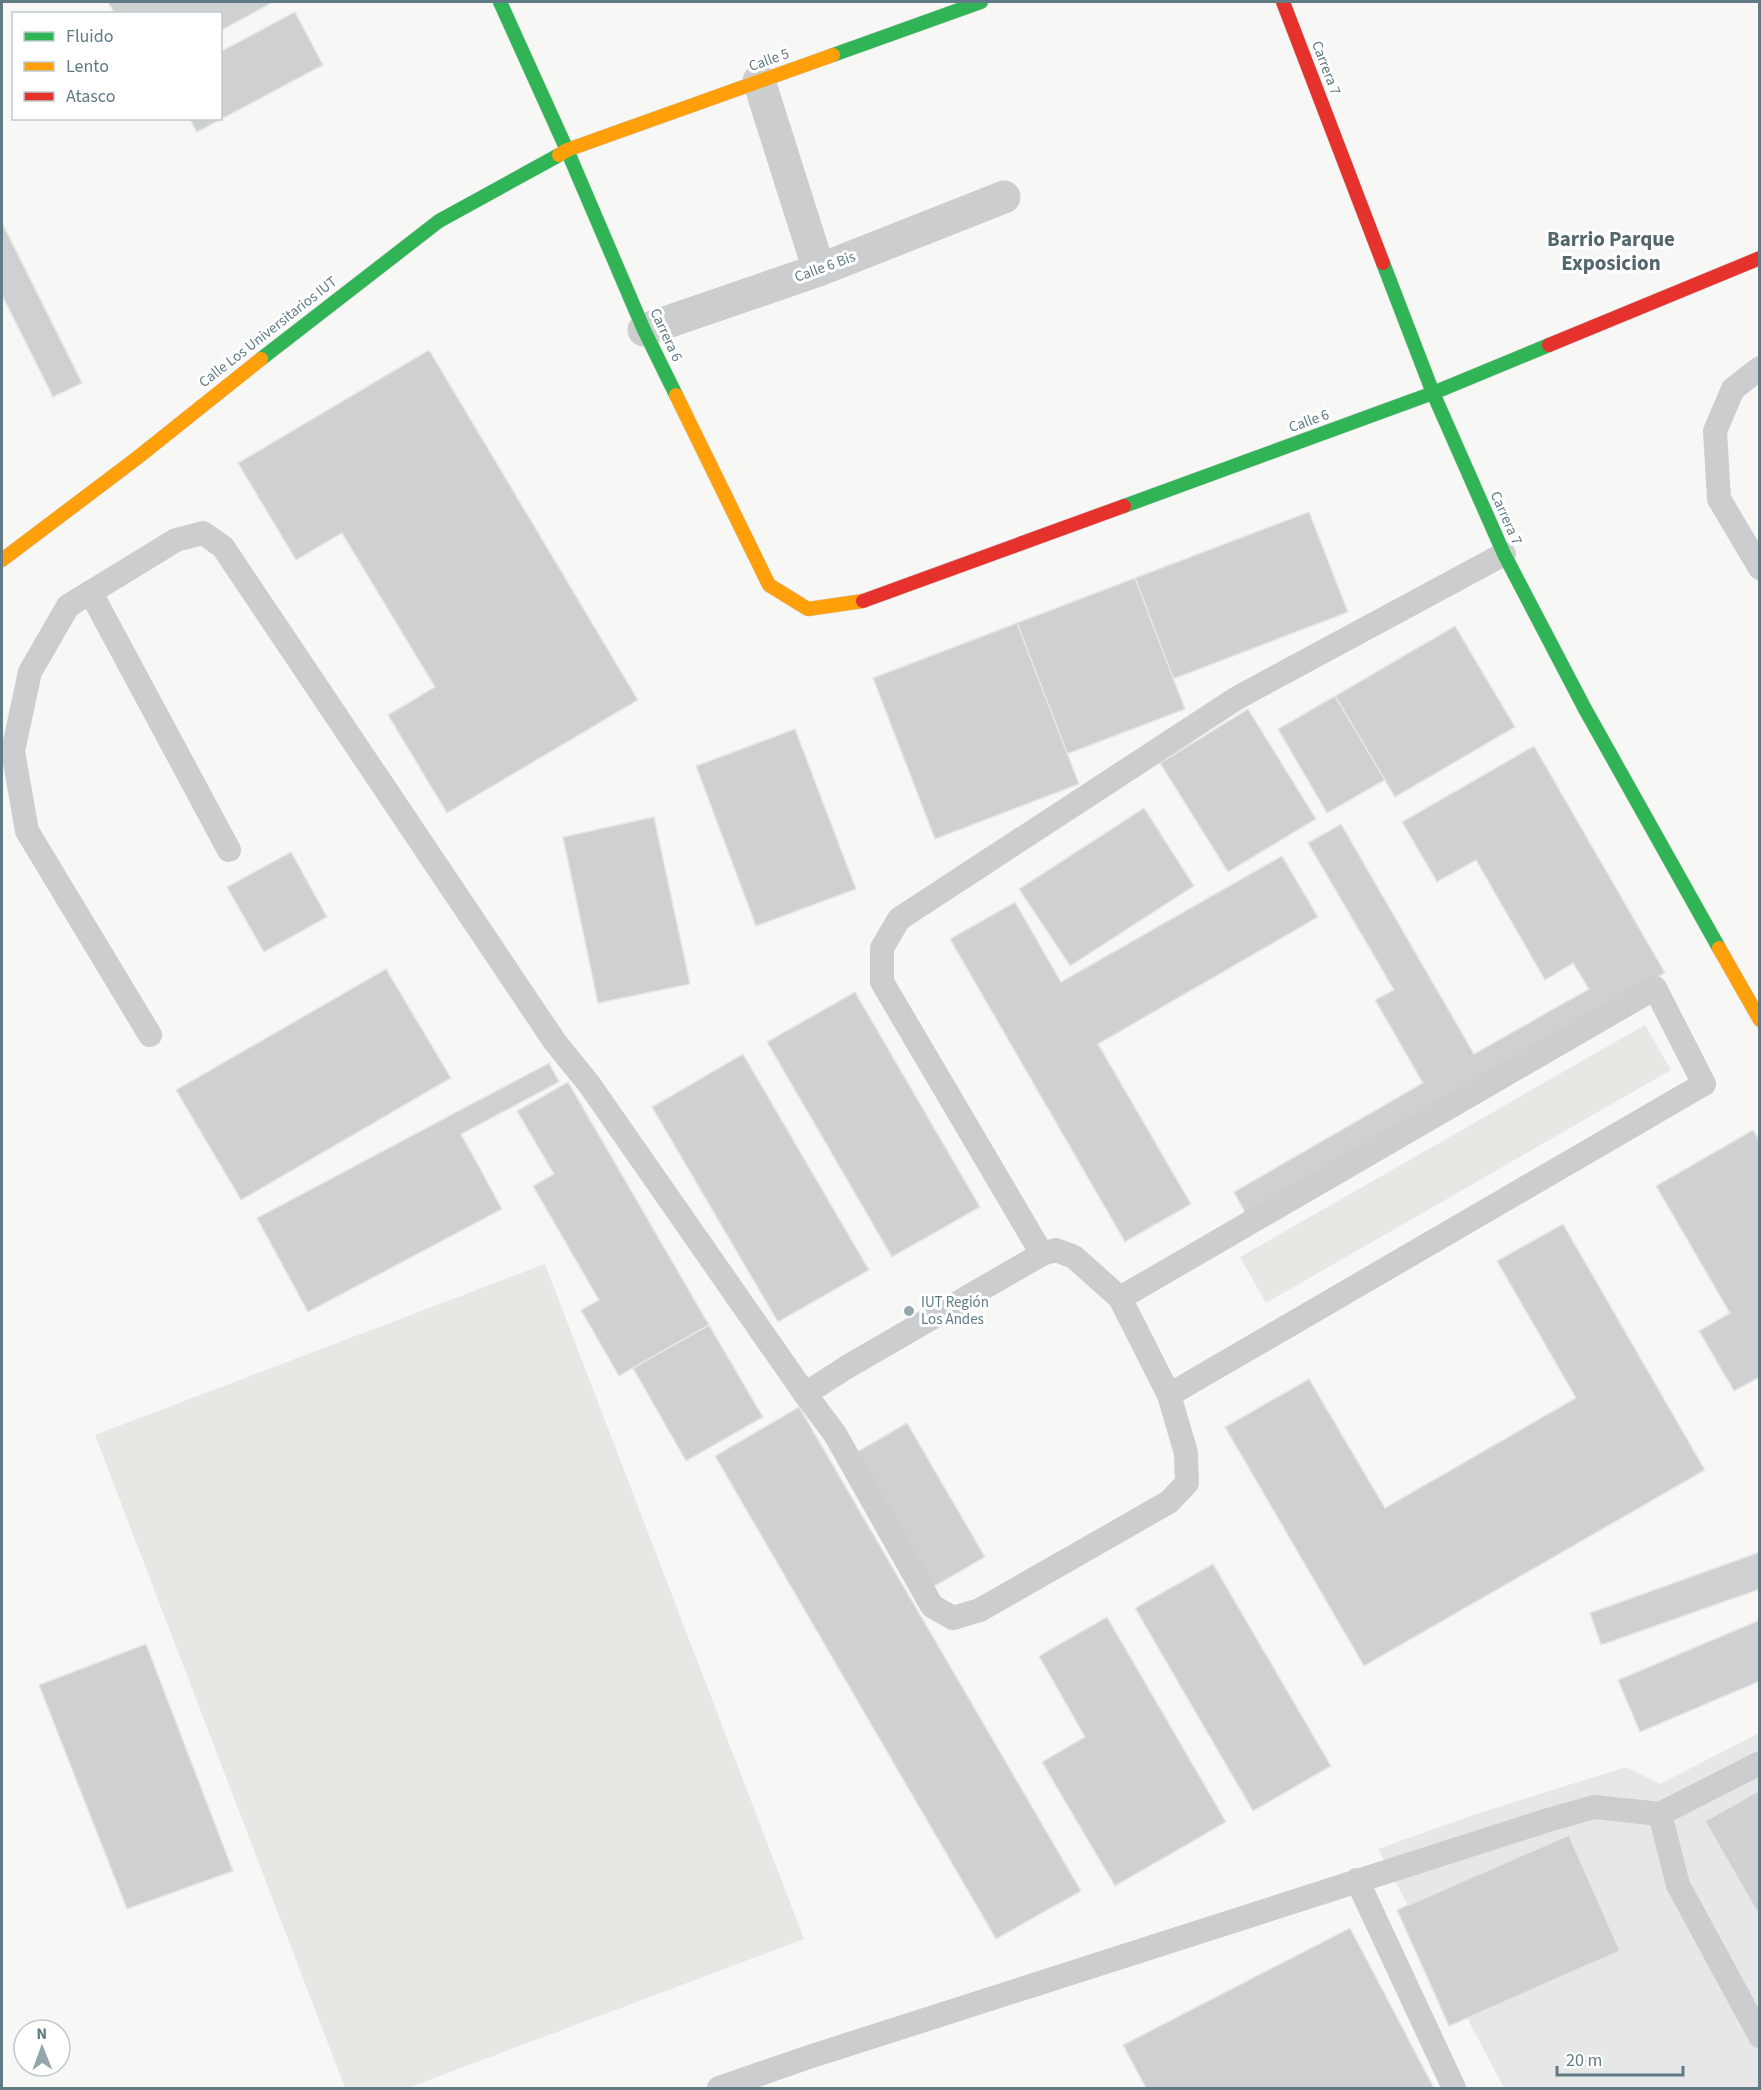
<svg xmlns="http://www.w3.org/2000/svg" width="1761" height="2090" viewBox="0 0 1761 2090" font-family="'Source Sans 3',sans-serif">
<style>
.built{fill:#e5e8e7}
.green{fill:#e6e9e3}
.building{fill:#ced0d1;stroke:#e6e6e6;stroke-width:1.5}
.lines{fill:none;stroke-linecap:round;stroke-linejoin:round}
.fast-casing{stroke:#d4d5d6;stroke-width:15}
.slow-casing{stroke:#d4d5d6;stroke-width:15}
.jam-casing{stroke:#d4d5d6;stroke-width:15}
.lane{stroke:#cbcdce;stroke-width:24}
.street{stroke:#cbcdce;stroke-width:33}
.fast{stroke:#30b455;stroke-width:14}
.slow{stroke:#ff9f0a;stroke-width:14}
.jam{stroke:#e5322d;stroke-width:14}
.poi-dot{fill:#95a6ab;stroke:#fff;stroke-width:2}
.labels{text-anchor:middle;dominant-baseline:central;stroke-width:6;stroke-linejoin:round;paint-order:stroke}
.street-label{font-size:15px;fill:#607b83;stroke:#fff}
.poi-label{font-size:15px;fill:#607b83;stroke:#fff;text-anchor:start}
.district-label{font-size:21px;font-weight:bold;fill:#53676d;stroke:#fff}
</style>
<rect width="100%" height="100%" fill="#f7f7f6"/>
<polygon class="built" points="1759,1733 1759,2088 1504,2088 1378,1849 1476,1814 1626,1767 1660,1784"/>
<g class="green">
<polygon points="1645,1025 1671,1070 1266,1303 1240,1257"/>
<polygon points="545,1264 804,1939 408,2088 345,2088 95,1435"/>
</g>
<g class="building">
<polygon points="108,2 271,2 271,3 220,31 220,14 115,14"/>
<polygon points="295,12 323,65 197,132 189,118 220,118 220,52"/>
<polygon points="2,223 82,383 53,397 2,295"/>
<polygon points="429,350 638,700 447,813 388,715 435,687 342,533 296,560 238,463"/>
<polygon points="1309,512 1348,612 1173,679 1135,578"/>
<polygon points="1135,578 1185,709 1067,754 1017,623"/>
<polygon points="1017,623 1079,784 935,839 873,678"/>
<polygon points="1455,626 1515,727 1395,797 1335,696"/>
<polygon points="1335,696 1385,780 1327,813 1278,729"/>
<polygon points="1248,709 1316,819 1228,872 1160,763"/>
<polygon points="795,729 856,889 756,926 696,766"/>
<polygon points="1534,746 1665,973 1246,1214 1234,1192 1423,1083 1375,1000 1394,990 1308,843 1341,824 1474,1054 1589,989 1573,963 1545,980 1476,860 1437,882 1402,822"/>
<polygon points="1144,808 1194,886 1070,966 1019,889"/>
<polygon points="654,817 690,984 598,1003 563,837"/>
<polygon points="291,852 327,917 264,952 227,887"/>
<polygon points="1282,856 1318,917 1098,1044 1191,1204 1125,1242 950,939 1015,902 1061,982"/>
<polygon points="386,969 451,1078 241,1200 176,1090"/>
<polygon points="855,992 980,1207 892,1257 767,1042"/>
<polygon points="743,1054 869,1270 778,1322 652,1107"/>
<polygon points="549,1063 559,1082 461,1134 502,1209 308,1312 257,1218"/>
<polygon points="568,1082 709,1325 619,1376 581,1310 599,1300 533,1186 554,1174 517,1111"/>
<polygon points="1753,1130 1760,1141 1760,1377 1734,1391 1699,1331 1730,1313 1656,1186"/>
<polygon points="1563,1224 1705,1470 1364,1666 1225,1427 1309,1379 1385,1508 1576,1398 1497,1261"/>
<polygon points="709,1325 763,1417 686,1461 633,1368"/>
<polygon points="799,1407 1081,1891 996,1939 715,1456"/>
<polygon points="907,1423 985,1557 933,1587 855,1453"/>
<polygon points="1760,1552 1760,1589 1601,1645 1590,1613"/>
<polygon points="1213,1564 1331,1766 1253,1811 1135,1608"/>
<polygon points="1107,1617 1226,1822 1115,1886 1042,1762 1085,1737 1039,1656"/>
<polygon points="1760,1620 1760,1681 1640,1732 1618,1680"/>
<polygon points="146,1644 233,1871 127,1909 39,1685"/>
<polygon points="1760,1790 1760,1917 1705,1821"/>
<polygon points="1569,1835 1620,1951 1449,2026 1397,1910"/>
<polygon points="1350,1928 1434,2088 1146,2088 1123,2045"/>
</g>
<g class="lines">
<g class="fast-casing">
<g id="fast">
<polyline points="500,2 567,150 644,330 676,395"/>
<polyline points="833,55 981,2"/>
<polyline points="1383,263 1433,393 1504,554 1585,709 1719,948"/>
<polyline points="261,359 439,221 559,155"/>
<polyline points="1124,506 1433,393 1549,345"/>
</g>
</g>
<g class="slow-casing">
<g id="slow">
<polyline points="559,155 567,150 833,55"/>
<polyline points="676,395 769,585 808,609 863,601"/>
<polyline points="2,560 137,458 261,359"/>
<polyline points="1719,948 1760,1020"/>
</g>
</g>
<g class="jam-casing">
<g id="jam">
<polyline points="1283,2 1383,263"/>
<polyline points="1549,345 1760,258"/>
<polyline points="863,601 1124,506"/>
</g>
</g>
<g class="lane">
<polyline points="1760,368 1733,389 1715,431 1719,499 1760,568"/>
<polyline points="91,593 229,850"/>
<polygon points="1655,988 1704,1084 1169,1395 1120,1298"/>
<polyline points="150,1035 27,831 13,751 30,672 68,606 176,540 203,533 223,547 555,1042 589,1084 805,1394"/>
<polyline points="1042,1254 882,982 882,948 899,919 1237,698 1504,554"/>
<polyline points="1120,1298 1074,1257 1056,1250 1042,1254 847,1367 805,1394 835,1434 932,1606 953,1618 980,1610 1169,1502 1187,1483 1186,1453 1169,1395"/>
<polyline points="1760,1763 1660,1814 1678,1885 1760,2036"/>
<polyline points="1357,1880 1454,2088"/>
<polyline points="719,2088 809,2057 1545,1821 1594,1807 1660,1814"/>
</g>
<g class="street">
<polyline points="759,81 819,270"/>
<polyline points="644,330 819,270 1004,197"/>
</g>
<use href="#fast" class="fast"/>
<use href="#slow" class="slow"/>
<use href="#jam" class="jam"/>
</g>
<circle class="poi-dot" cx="909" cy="1311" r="6"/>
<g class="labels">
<g class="street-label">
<text transform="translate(769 60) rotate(-20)">Calle 5</text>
<text transform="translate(1326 68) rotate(69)">Carrera 7</text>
<text transform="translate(825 267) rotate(-20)">Calle 6 Bis</text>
<text transform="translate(268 332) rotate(-38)">Calle Los Universitarios IUT</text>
<text transform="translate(666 335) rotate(65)">Carrera 6</text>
<text transform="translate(1309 421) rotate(-20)">Calle 6</text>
<text transform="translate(1506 518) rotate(66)">Carrera 7</text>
</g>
<g class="poi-label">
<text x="921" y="1302">IUT Región<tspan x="921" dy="17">Los Andes</tspan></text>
</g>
<g class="district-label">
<text x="1611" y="239">Barrio Parque<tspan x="1611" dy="24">Exposicion</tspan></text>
</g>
</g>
<rect width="1761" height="2090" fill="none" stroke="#607b83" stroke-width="6"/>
<rect x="12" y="12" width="210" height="108" fill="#ffffff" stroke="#bfcacd" stroke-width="1.5"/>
<rect x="24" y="32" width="30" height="9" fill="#30b455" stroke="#bfcacd" stroke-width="1.5"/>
<text x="66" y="42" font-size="18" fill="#607b83">Fluido</text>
<rect x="24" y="62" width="30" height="9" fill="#ff9f0a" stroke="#bfcacd" stroke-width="1.5"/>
<text x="66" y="72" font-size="18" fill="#607b83">Lento</text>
<rect x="24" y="92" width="30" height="9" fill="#e5322d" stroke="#bfcacd" stroke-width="1.5"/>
<text x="66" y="102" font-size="18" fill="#607b83">Atasco</text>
<g transform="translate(42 2048) rotate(359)"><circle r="28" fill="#ffffff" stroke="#bfcacd" stroke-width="1.5"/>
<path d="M0-4.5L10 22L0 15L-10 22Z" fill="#95a6ab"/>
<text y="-9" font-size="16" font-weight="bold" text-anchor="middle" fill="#607b83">N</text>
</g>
<path d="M1557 2066v9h126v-9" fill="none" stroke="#607b83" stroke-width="3"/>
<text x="1566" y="2066" font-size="18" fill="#607b83" stroke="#ffffff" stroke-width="4.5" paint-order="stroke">20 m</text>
</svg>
